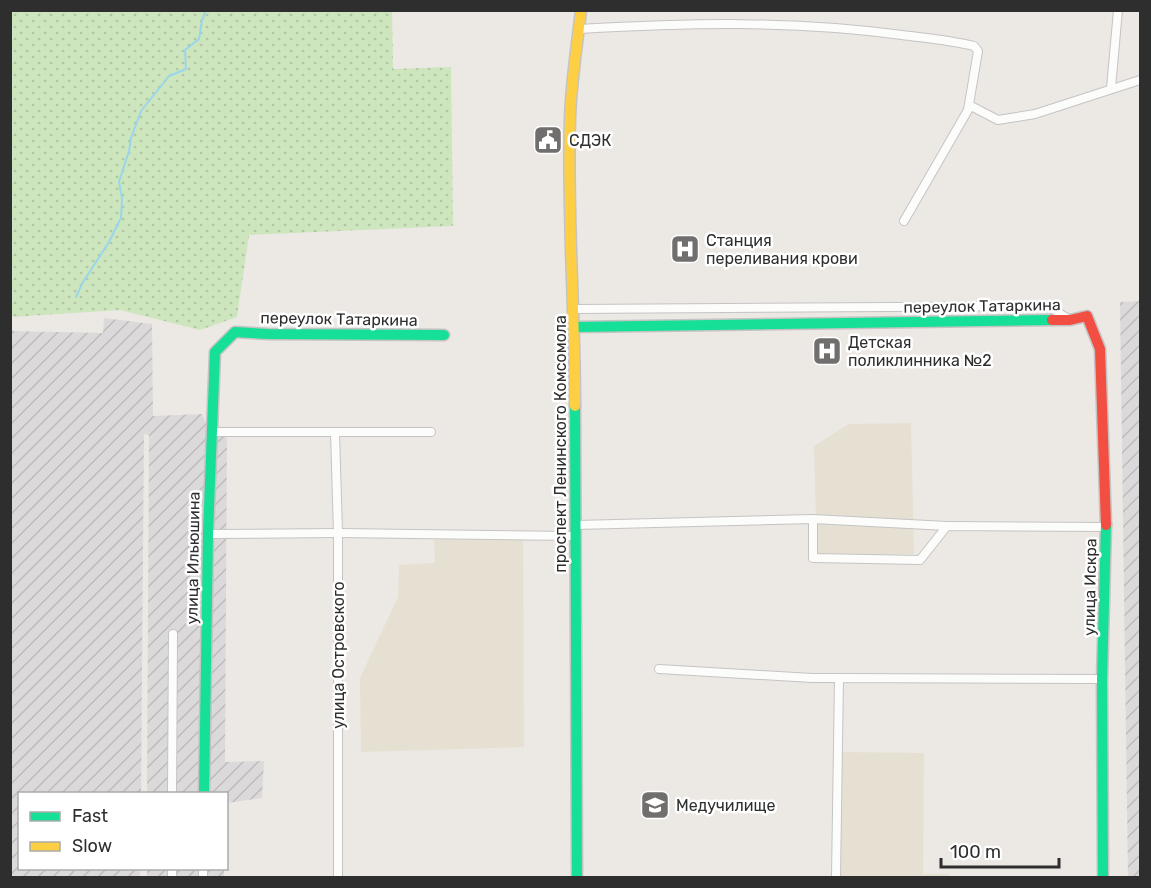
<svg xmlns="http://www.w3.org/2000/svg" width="1151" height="888" viewBox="0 0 1151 888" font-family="Rubik,sans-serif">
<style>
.industrial{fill:url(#industrial-furrows)}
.education{fill:#e6e0d3}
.grass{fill:url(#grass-dots)}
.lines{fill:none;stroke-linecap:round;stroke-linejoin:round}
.stream{stroke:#99d6ec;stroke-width:2}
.street-casing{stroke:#c5c4c5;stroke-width:10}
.fast-casing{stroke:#c5c4c5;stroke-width:13}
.slow-casing{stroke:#c5c4c5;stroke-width:13}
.jam-casing{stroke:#c5c4c5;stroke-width:13}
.street{stroke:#fcfcfb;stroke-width:8}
.fast{stroke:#16e098;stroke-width:10}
.slow{stroke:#ffcf43;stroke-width:10}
.jam{stroke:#f24e42;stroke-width:10}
.labels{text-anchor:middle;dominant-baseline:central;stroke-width:5;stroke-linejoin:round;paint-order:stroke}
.poi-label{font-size:16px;fill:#2e2e2e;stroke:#fff;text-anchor:start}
.street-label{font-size:16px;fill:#2e2e2e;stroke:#fff}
</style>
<defs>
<pattern id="industrial-furrows" width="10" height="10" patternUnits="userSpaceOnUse" patternTransform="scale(1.5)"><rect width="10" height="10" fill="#dcd9db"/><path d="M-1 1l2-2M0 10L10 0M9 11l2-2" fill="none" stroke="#bdbbbc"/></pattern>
<pattern id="grass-dots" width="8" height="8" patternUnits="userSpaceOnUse" patternTransform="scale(1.5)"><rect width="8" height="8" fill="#cee6be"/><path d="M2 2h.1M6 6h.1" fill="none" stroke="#b1c6a4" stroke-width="1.8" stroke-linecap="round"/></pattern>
</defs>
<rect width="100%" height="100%" fill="#ece8e4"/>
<g class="industrial">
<polygon points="1140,301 1140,877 1128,878 1120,302"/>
<polygon points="104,318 152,324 153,416 202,414 210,432 227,430 225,762 264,761 262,798 227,803 226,794 147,793 149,435 144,434 141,793 20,794 20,868 140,869 140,877 11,878 11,331 103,333"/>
<rect x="147" y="869" width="77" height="8"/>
</g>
<g class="education">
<polygon points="911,423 914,554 817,556 814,446 849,424"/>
<polygon points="434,537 523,538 524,747 361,752 360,678 398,597 399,565 435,563"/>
<polygon points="841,752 924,753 923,874 949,874 949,877 840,878"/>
</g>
<polygon class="grass" points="11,10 392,11 393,69 451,67 453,226 249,235 237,317 200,330 120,310 11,317"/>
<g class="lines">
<polyline class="stream" points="76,297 83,282 109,242 121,218 122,198 119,182 129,151 131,138 141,111 169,76 186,69 185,50 199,39 202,20 206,10"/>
<g class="street-casing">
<g id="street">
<path d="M579,29c109,-6 214,-9 323,6 23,3 48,5 72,11l4,5 -10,59 -64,111"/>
<polyline points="1111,88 1118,10"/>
<polyline points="969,105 998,120 1035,114 1140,80"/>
<polyline points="574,309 1048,306 1070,320"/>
<polyline points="212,432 431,432"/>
<polyline points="335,432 338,533 338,878"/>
<polyline points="813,519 947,526"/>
<polyline points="576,525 813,519 813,558 920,560 947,526 1106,527"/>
<polyline points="208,534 338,533 576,536"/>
<polyline points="659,669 812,678 839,678"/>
<polyline points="172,794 173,634"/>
<polyline points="172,878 172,868"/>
<polyline points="203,878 203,868"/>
<polyline points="836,878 839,678 1102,679"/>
</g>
</g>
<g class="fast-casing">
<g id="fast">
<polyline points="575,327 1052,320"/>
<polyline points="575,406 577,878"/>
<polyline points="204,794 208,534 215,352 235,332 268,334 444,335"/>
<polyline points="1103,878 1102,679 1106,525"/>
</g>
</g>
<g class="slow-casing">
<path id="slow" d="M575,406c0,-96 -8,-192 -5,-287 1,-36 7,-73 11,-109"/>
</g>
<g class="jam-casing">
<polyline id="jam" points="1052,320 1070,320 1087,316 1100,349 1106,525"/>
</g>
<use href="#street" class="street"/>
<use href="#fast" class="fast"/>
<use href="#slow" class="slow"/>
<use href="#jam" class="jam"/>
</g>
<defs>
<g id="civic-square" transform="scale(1.5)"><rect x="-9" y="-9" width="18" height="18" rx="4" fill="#706f6e" stroke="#fff"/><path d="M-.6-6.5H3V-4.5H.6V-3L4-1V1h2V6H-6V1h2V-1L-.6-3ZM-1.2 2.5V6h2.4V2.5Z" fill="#fff"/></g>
<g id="hospital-square" transform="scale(1.5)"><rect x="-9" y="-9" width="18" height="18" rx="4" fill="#706f6e" stroke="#fff"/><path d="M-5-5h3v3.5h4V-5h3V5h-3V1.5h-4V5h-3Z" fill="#fff"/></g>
<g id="university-square" transform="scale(1.5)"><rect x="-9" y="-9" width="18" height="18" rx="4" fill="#706f6e" stroke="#fff"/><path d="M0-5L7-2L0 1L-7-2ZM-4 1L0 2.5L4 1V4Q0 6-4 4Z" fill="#fff"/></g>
</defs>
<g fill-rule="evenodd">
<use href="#civic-square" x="548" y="140"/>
<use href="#hospital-square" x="685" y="249"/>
<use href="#hospital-square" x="827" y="351"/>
<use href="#university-square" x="655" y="805"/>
</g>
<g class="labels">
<g class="poi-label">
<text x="569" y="140">СДЭК</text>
<text x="706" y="240">Станция<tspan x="706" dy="18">переливания крови</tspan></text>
<text x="848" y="342">Детская<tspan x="848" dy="18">поликлинника №2</tspan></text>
<text x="676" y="805">Медучилище</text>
</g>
<g class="street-label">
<text transform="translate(982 306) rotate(-1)">переулок Татаркина</text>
<text transform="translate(339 319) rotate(1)">переулок Татаркина</text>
<text transform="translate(560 444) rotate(-90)">проспект Ленинского Комсомола</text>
<text transform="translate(193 558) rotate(-89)">улица Ильюшина</text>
<text transform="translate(1090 587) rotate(-89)">улица Искра</text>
<text transform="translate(338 655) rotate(-90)">улица Островского</text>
</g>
</g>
<rect width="1151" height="888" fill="none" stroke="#2e2e2e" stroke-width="24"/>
<rect x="18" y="792" width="210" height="78" fill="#ffffff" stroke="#ababab" stroke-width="1.5"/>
<rect x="30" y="812" width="30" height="9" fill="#16e098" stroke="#ababab" stroke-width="1.5"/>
<text x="72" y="822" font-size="18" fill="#2e2e2e">Fast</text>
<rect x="30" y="842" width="30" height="9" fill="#ffcf43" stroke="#ababab" stroke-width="1.5"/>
<text x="72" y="852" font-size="18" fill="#2e2e2e">Slow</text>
<path d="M941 858v9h118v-9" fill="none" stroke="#2e2e2e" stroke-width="3"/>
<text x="950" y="858" font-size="18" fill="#2e2e2e" stroke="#ffffff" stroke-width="4.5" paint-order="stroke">100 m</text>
</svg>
